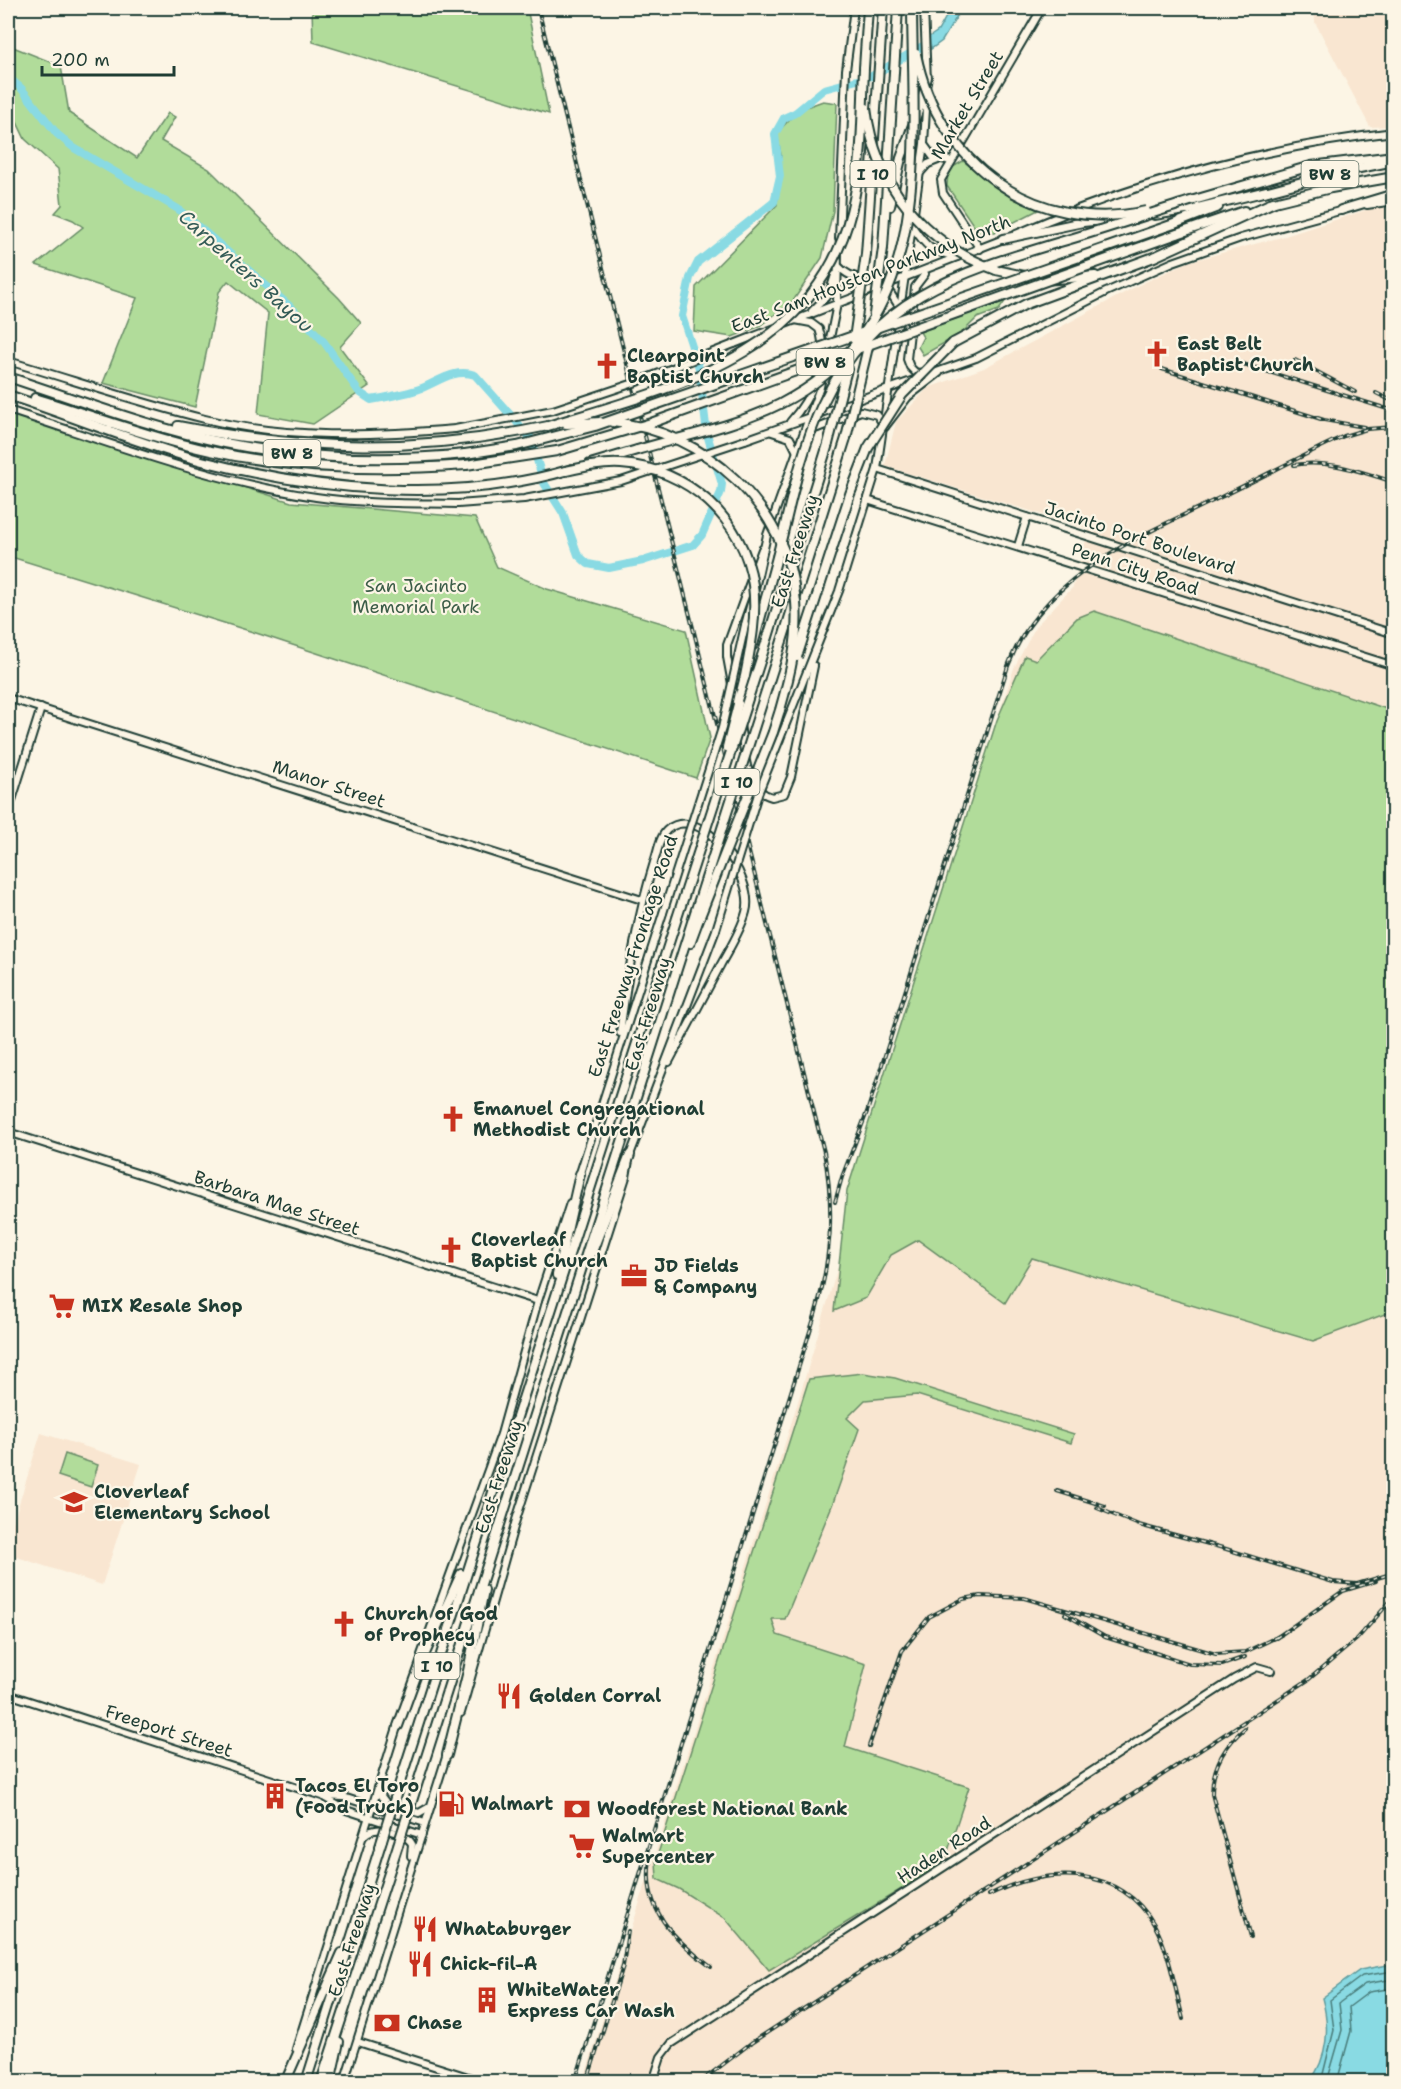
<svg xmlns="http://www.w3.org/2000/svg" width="1401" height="2089" viewBox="0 0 1401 2089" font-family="'Shantell Sans',sans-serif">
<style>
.built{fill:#f9e6d1}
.green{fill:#b1dc9a;stroke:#688c67;stroke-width:1.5}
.water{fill:#89dae3;stroke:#5f9b9d;stroke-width:1.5}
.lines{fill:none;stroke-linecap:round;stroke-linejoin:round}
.shore{stroke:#497c7a;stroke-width:1.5}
.river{stroke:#89dae3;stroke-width:8}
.secondary-casing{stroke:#1f3d34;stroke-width:10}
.highway-casing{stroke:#1f3d34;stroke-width:12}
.secondary{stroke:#fcf5e5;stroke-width:6}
.highway{stroke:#fcf5e5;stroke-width:8}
.rail-casing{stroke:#1f3d34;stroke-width:4}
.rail{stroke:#fcf5e5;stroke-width:1.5;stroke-dasharray:4.5;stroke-linecap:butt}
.secondary-bridge-casing{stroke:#1f3d34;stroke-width:10;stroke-linecap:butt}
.highway-bridge-casing{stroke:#1f3d34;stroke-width:12;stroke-linecap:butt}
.secondary-bridge{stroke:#fcf5e5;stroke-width:6}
.highway-bridge{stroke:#fcf5e5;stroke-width:8}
.labels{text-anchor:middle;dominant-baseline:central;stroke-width:4.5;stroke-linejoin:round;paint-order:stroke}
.shield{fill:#fcf5e5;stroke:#617469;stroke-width:1.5}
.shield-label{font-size:16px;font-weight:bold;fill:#1f3d34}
.street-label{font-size:18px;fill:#1f3d34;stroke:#fcf5e5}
.poi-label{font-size:18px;font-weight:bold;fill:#1f3d34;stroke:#fcf5e5;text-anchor:start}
.park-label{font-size:18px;fill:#3c5d48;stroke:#fcf5e5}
.water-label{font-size:20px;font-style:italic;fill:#345c57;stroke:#fcf5e5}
</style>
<rect width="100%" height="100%" fill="#fcf5e5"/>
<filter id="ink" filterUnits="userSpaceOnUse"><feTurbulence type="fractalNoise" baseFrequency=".0167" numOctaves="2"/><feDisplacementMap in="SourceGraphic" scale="12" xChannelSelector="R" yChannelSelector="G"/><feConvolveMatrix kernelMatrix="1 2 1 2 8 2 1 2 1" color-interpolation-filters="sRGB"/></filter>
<g filter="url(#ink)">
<g class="built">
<polygon points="1314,8 1393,8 1393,126 1370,127 1315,22"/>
<polygon points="1393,206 1393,2081 583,2082 797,1405 842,1253 847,1191 1014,668 1036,626 1073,587 1089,529 885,466 896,422 928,388 984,368 1137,286 1188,262 1285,236 1366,210"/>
<polygon points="41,1433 141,1464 102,1585 8,1554 8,1539"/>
</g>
<g class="green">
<polygon points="312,8 527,8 549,114 313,42"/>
<polygon points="8,45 61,66 69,113 137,158 168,113 175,117 161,141 209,169 339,298 361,323 340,347 369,386 313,424 258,414 268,313 228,281 219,292 195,407 103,383 137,298 36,265 83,227 73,220 55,213 62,205 58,169 25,139 14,116 8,111"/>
<polygon points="823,101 837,103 833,211 822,258 793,301 758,327 732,337 694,331 696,287 777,205 781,155 777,133 798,110"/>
<polygon points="963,161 1010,197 1038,210 995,232 978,232 947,186 948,170"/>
<polygon points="1006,300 999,310 977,318 962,333 923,355 918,347 923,337 920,332"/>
<polygon points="8,412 291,502 475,518 497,567 547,589 686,630 710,738 696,778 253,632 8,556"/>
<polygon points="1094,611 1393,711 1393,1311 1313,1341 1032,1258 1005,1303 918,1240 891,1255 866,1298 834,1311 847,1191 997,720 1025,656 1036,660 1077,618"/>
<polygon points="863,1373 895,1378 1074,1434 1071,1443 917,1395 865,1400 847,1418 859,1429 833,1503 785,1619 772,1619 777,1635 866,1664 845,1747 969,1787 944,1863 769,1970 725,1918 679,1889 657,1879 656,1860 809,1379"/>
<polygon points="65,1454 98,1465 91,1487 58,1476"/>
</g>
<g class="water">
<polygon points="951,8 962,8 942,41 931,49 931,36 938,31"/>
<path d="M1393,1964v117h-83c18,-23 20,-55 12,-83l38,-28z"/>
</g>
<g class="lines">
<g class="shore">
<polyline points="1317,2082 1323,2074 1334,2030 1330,2000 1362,1976 1394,1971"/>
<polyline points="1327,2082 1342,2030 1339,2003 1365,1984 1394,1979"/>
<polyline points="1337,2082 1351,2031 1349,2007 1369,1992 1394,1988"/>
</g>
<path class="river" d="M8,77l13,11 36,46 17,14 104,61 35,30 80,70 31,33 35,50 12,8c17,-3 35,-6 51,-12 17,-7 33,-20 53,-13l55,62 14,46 19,30 15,42 10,9 21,4 34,-7 50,-16 9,-10 19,-43 1,-8 -15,-50 -8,-66 -17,-52 8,-38 8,-16 76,-60 6,-26 -5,-42 9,-16 11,-5 29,-24 48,-13 66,-39"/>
<g class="secondary-casing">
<g id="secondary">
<polyline points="924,8 927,81"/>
<polyline points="925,146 933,157 951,161"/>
<polyline points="920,173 928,164 938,160"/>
<polyline points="1367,205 1394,201"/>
<path d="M912,226c15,22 18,25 45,31"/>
<path d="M1016,234c120,-52 248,-87 378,-102"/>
<polyline points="839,239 846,70 854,8"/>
<polyline points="980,249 943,193 941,180 1042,8"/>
<path d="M837,265c22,24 53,13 70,-12"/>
<polyline points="925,274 915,287 907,359 910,367 916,373 926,372"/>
<polyline points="884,289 891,294 900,308"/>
<polyline points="812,311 829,294 835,275"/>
<polyline points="734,344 1006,238"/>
<path d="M8,361c65,19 131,42 197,58 81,20 167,17 250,10"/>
<path d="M8,410c100,32 203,72 308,87 47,7 94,6 142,7"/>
<path d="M790,422c20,-22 40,-63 29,-93l-8,-6 -16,-3"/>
<polyline points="885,427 908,397 939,373"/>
<polyline points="810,431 861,411 877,415 885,427"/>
<polyline points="772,432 790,438 797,452"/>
<polyline points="745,440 976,358 1106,292 1173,262 1241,238 1343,210"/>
<polyline points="877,469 1394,634"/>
<polyline points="867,500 1394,666"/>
<polyline points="1018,546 1027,517"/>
<polyline points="755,589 767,535 820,387 837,304 838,252"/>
<polyline points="745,625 752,599"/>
<polyline points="8,698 642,900"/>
<polyline points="736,706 727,657 727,645 762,549"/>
<path d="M740,724c4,24 5,67 32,73l12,-3 7,-17 23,-111"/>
<polyline points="780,739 839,591 877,469 924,144 927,91"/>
<polyline points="8,813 41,708"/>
<path d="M620,1033c8,-59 17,-117 35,-174 3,-9 5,-23 12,-29 34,-29 89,47 79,82 -5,19 -17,37 -26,54 -17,32 -34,64 -51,96"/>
<polyline points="8,1132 538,1301"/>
<polyline points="579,1176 663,913"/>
<polyline points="421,1655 501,1434 538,1301 570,1203"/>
<polyline points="8,1694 322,1796 343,1797 425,1823"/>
<polyline points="461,1713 516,1520 626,1177 630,1155 716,930"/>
<polyline points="383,1786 381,1796 387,1804 419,1813 431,1806"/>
<polyline points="325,1798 346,1810 422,1835"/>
<path d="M364,1836c9,-13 42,-4 48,8l-1,12"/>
<polyline points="358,2042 484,2082"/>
<polyline points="296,2049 398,1724"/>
<polyline points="344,2082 448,1751"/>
<polyline points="653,2082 661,2057 671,2044 1234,1679 1257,1667 1271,1671"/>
</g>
</g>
<g class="highway-casing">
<g id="highway">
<polyline points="864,68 868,8"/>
<polyline points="1264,192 1340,172 1394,161"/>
<polyline points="1194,200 1311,166 1394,156"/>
<polyline points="1270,203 1331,188 1394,177"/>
<polyline points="890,206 901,158 922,100 927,77"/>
<polyline points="1341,210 1394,194"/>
<polyline points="1154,215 1198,208 1267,191"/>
<polyline points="1174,224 1218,207"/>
<polyline points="1177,234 1244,211"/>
<polyline points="1003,239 1083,222 1133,217"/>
<polyline points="883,248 898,8"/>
<polyline points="866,254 883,8"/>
<polyline points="996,270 1044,280 1095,276"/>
<polyline points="953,343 1026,304 1154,257 1274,202"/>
<path d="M8,377c71,23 143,51 217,66 79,16 160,19 240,11"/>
<path d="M8,395c64,21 128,48 194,66 117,30 253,43 370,8"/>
<path d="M35,398c58,18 117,40 176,53 84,19 169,20 255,14"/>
<path d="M178,426c129,25 241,27 370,0"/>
<polyline points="590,464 637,450"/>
<polyline points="768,637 828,444"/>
<polyline points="782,641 846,438"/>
<polyline points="753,645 777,557"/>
<polyline points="738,704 746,672"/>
<polyline points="773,732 780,710"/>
<polyline points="690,943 697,924"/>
<polyline points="590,1257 630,1155"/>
<polyline points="557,1275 580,1174"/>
<polyline points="398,1726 422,1660 461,1574"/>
<polyline points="447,1755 468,1671 484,1590"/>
<polyline points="395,1798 677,918"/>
<polyline points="411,1804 692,922"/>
<polyline points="287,2078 342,1953"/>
<polyline points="306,2082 382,1840"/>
<polyline points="321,2082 398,1845"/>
<polyline points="330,2082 339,2042"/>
</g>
</g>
<use href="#secondary" class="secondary"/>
<use href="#highway" class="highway"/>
<g class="rail-casing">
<g id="rail">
<path d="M538,8l286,1144c11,57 7,108 -9,163l-240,767"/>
<polyline points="1295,360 1355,392"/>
<polyline points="1240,363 1394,411"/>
<polyline points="1162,369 1324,420 1364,427"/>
<polyline points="1376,393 1394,402"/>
<path d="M1294,465c35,-6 67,7 100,17"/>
<path d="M835,1202l7,-25 25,-65 141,-446c35,-92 131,-129 213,-169 41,-20 82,-42 123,-61l23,-7 27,-2"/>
<polyline points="1057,1491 1105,1506"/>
<polyline points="1097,1508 1139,1525 1223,1548 1333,1582 1357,1584 1394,1573"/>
<polyline points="1065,1614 1105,1637 1190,1664 1222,1665 1245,1657"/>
<polyline points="1276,1638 1343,1591 1376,1581"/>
<path d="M1245,1728c-20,17 -33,39 -33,66l39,143"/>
<polyline points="869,1746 902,1651 929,1617 963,1599 980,1596 1024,1598 1216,1654 1245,1652 1281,1635"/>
<path d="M650,1859c-8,51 24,80 61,108"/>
<path d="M989,1895c57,-29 131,-31 166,31 15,27 20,63 28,93"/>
<polyline points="587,2082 623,1966 628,1931"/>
<polyline points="700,2082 751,2043 1308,1680 1357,1639 1394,1597"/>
</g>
</g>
<use href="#rail" class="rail"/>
<g class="secondary-bridge-casing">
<g id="secondary-bridge">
<polyline points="455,429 553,410 634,383 734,344"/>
<polyline points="458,504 524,499 621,481 745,440"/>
<polyline points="663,913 722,728 745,625"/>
<polyline points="716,930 758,794 780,739"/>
</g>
</g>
<g class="highway-bridge-casing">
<g id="highway-bridge">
<path d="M916,54c22,109 118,181 230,157"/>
<path d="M866,108c9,77 58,135 130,162"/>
<polyline points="874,314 883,248"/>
<polyline points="854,339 866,254"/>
<path d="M612,422c92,8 177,86 184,180 3,37 -6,73 -16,108"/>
<polyline points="567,424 600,422"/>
<path d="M548,426c123,-38 267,-70 303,-214 12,-46 11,-97 13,-144"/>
<polyline points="846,438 869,343"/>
<polyline points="828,444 848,365"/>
<path d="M637,450c47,-14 99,-24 143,-46 156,-79 133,-250 132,-396"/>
<polyline points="465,454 517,446 595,426 1174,224"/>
<polyline points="466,465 557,451 651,423 1177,234"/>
<path d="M566,471c18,-4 36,-8 55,-7 66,4 123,55 132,121 4,31 -2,61 -8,91"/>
<path d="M777,557c13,-50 23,-105 45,-152 50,-106 134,-132 238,-163 45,-13 89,-28 134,-42"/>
<polyline points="797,657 850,494 868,448 902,395 953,343"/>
<polyline points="727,747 738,704"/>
<polyline points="677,918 768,637"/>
<polyline points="692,922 782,641"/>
<polyline points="697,924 773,732"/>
<polyline points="382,1840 395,1798"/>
<polyline points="398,1845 411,1804"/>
</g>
</g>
<use href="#secondary-bridge" class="secondary-bridge"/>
<use href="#highway-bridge" class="highway-bridge"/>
</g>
</g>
<defs>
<g id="church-bare" transform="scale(2.07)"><path d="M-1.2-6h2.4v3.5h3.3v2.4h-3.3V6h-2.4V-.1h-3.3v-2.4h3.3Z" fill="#c8321e" stroke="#fcf5e5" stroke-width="2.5" paint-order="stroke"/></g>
<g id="office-bare" transform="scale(2.07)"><path d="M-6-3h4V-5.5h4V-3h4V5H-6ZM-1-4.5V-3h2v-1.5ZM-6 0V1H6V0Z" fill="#c8321e" stroke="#fcf5e5" stroke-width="2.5" paint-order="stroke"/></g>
<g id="supermarket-bare" transform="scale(2.07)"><path d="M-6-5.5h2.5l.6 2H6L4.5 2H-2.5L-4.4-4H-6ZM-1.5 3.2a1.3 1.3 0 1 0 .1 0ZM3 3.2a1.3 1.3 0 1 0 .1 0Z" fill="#c8321e" stroke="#fcf5e5" stroke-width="2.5" paint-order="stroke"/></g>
<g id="school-bare" transform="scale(2.07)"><path d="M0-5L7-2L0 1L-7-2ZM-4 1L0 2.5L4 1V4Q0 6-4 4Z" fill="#c8321e" stroke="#fcf5e5" stroke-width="2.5" paint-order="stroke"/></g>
<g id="restaurant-bare" transform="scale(2.07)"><path d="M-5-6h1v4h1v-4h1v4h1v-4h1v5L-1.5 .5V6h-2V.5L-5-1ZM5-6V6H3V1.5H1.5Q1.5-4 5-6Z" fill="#c8321e" stroke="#fcf5e5" stroke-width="2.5" paint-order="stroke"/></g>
<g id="building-bare" transform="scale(2.07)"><path d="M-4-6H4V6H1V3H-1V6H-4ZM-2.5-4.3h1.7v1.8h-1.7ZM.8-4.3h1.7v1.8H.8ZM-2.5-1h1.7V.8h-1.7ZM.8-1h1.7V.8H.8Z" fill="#c8321e" stroke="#fcf5e5" stroke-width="2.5" paint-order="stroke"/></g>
<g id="fuel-bare" transform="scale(2.07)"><path d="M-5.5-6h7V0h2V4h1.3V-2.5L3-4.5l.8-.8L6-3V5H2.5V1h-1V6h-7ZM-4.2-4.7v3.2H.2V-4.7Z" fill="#c8321e" stroke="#fcf5e5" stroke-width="2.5" paint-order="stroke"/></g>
<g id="bank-bare" transform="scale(2.07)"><path d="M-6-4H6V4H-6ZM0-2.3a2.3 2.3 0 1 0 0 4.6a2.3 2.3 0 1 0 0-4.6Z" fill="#c8321e" stroke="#fcf5e5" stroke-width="2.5" paint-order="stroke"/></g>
</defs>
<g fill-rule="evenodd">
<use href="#church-bare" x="1157" y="354"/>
<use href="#church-bare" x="607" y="366"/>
<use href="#church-bare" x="453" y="1119"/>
<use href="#church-bare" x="451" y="1250"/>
<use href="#office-bare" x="634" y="1276"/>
<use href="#supermarket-bare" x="62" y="1306"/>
<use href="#school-bare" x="74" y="1502"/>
<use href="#church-bare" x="344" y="1624"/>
<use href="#restaurant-bare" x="509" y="1696"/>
<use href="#building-bare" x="275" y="1796"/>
<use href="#fuel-bare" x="451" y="1804"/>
<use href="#bank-bare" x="577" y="1809"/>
<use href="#supermarket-bare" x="582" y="1846"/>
<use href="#restaurant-bare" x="425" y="1929"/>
<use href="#restaurant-bare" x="420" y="1964"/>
<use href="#building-bare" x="487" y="2000"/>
<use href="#bank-bare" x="387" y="2023"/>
</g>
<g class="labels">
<g class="shield">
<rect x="850.5" y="161" width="45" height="26" rx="4.5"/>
<rect x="1301.5" y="161" width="57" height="26" rx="4.5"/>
<rect x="796.5" y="349" width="57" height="26" rx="4.5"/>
<rect x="263.5" y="440" width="57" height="26" rx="4.5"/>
<rect x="714.5" y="769" width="45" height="26" rx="4.5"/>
<rect x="414.5" y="1653" width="45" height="26" rx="4.5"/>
</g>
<g class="shield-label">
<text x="873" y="174">I 10</text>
<text x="1330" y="174">BW 8</text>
<text x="825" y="362">BW 8</text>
<text x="292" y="453">BW 8</text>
<text x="737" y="782">I 10</text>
<text x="437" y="1666">I 10</text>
</g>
<g class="street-label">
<text transform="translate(967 105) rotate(-59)">Market Street</text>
<text transform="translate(871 274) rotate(-21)">East Sam Houston Parkway North</text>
<text transform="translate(1140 538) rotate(18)">Jacinto Port Boulevard</text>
<text transform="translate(795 551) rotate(-72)">East Freeway</text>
<text transform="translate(1135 569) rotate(18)">Penn City Road</text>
<text transform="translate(329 784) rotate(18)">Manor Street</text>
<text transform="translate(633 956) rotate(-72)">East Freeway Frontage Road</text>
<text transform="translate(648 1014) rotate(-73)">East Freeway</text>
<text transform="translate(277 1203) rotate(18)">Barbara Mae Street</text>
<text transform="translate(499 1477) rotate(-72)">East Freeway</text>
<text transform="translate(169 1731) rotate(18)">Freeport Street</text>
<text transform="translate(944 1850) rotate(-33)">Haden Road</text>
<text transform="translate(352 1940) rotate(-72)">East Freeway</text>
</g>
<g class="poi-label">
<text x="1177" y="344">East Belt<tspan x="1177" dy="21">Baptist Church</tspan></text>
<text x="627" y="356">Clearpoint<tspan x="627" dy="21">Baptist Church</tspan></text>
<text x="473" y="1109">Emanuel Congregational<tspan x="473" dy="21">Methodist Church</tspan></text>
<text x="471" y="1240">Cloverleaf<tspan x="471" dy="21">Baptist Church</tspan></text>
<text x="654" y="1266">JD Fields<tspan x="654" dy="21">&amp; Company</tspan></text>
<text x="82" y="1306">MIX Resale Shop</text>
<text x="94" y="1492">Cloverleaf<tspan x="94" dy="21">Elementary School</tspan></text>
<text x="364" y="1614">Church of God<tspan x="364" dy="21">of Prophecy</tspan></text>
<text x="529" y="1696">Golden Corral</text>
<text x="295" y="1786">Tacos El Toro<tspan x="295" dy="21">(Food Truck)</tspan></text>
<text x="471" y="1804">Walmart</text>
<text x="597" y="1809">Woodforest National Bank</text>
<text x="602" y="1836">Walmart<tspan x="602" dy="21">Supercenter</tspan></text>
<text x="445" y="1929">Whataburger</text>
<text x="440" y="1964">Chick-fil-A</text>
<text x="507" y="1990">WhiteWater<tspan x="507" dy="21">Express Car Wash</tspan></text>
<text x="407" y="2023">Chase</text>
</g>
<g class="park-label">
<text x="416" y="586">San Jacinto<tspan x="416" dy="21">Memorial Park</tspan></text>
</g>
<g class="water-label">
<text transform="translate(246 271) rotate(42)">Carpenters Bayou</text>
</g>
</g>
<rect width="1401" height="2089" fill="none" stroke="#fcf5e5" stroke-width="30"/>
<rect x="15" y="15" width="1371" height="2059" fill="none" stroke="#1f3d34" stroke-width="2" filter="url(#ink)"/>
<path d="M42 66v9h132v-9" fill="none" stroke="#1f3d34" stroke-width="3"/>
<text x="51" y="66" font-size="18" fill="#1f3d34" stroke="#fcf5e5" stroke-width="4.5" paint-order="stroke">200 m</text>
</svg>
